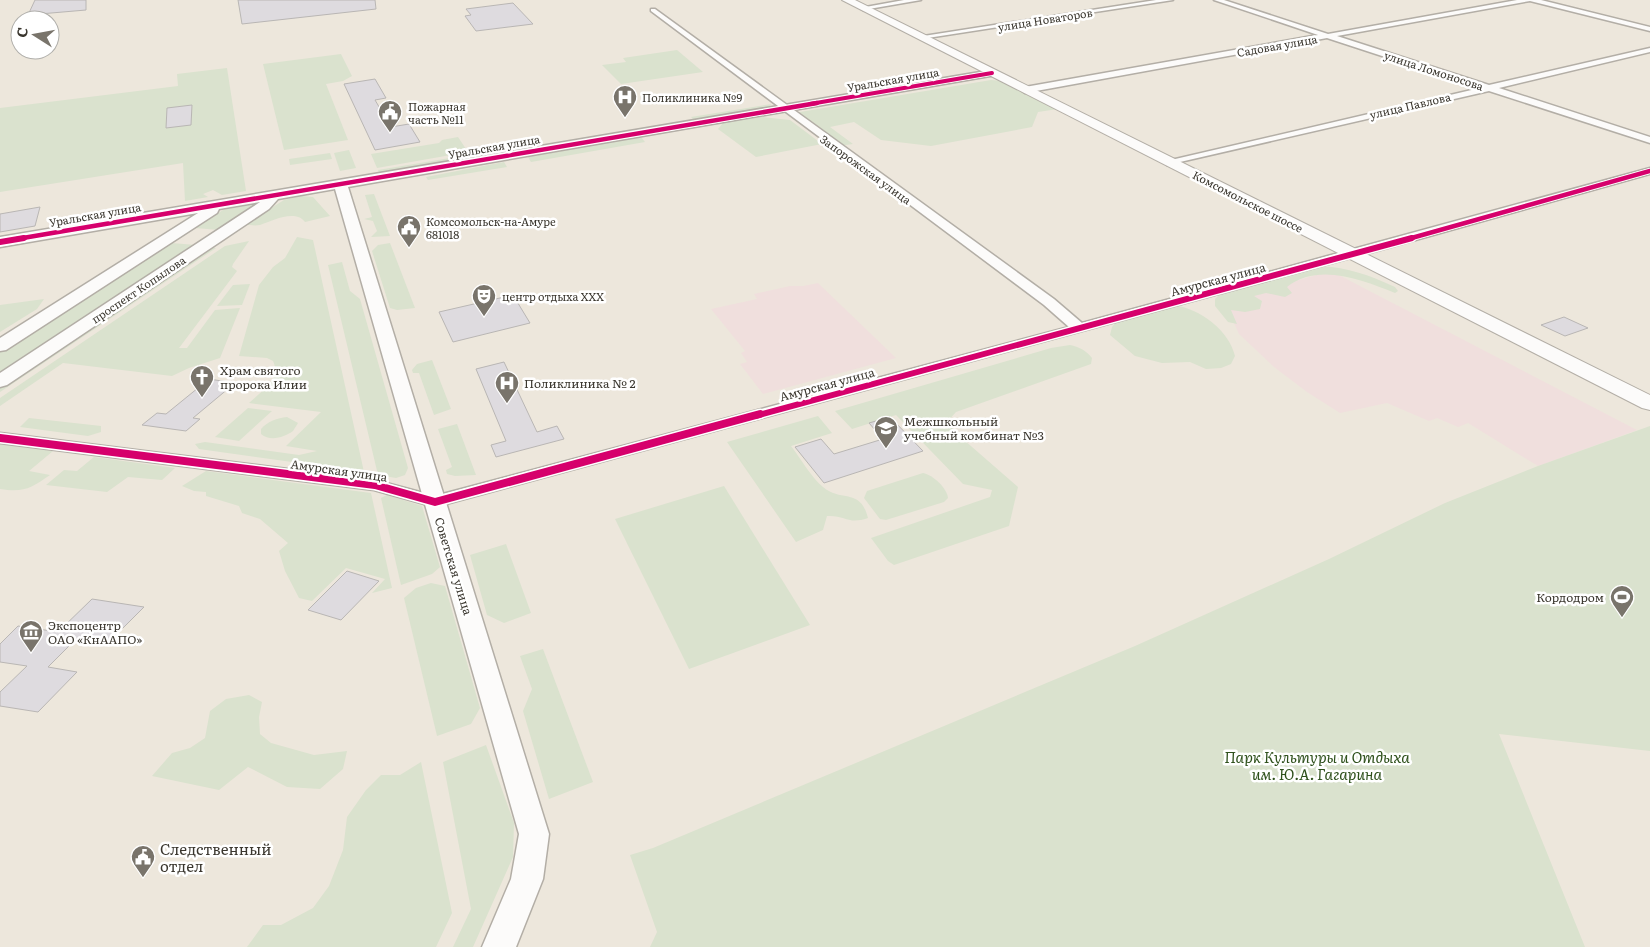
<svg xmlns="http://www.w3.org/2000/svg" width="1650" height="947" viewBox="0 0 1650 947" font-family="Literata,serif">
<style>
.commercial{fill:#f0dfdd}
.green{fill:#dae2ce}
.building{fill:#dedbdf;stroke:#b9b6b4}
.lines{fill:none;stroke-linecap:round;stroke-linejoin:round}
.minor-casing{stroke:#b3aea6;stroke-width:3}
.tertiary-casing{stroke:#b3aea6;stroke-width:3}
.secondary-casing{stroke:#b3aea6;stroke-width:2}
.minor{fill:#fcfbfa;fill-rule:evenodd}
.tertiary{fill:#fcfbfa;fill-rule:evenodd}
.secondary{fill:#fcfbfa;fill-rule:evenodd}
.cycleway-far3-casing{stroke:#fff;stroke-width:5}
.cycleway-far2-casing{stroke:#fff;stroke-width:6}
.cycleway-far1-casing{stroke:#fff;stroke-width:9}
.cycleway-casing{stroke:#fff;stroke-width:11}
.cycleway-far3{stroke:#d6006c;stroke-width:4}
.cycleway-far2{stroke:#d6006c;stroke-width:4.5}
.cycleway-far1{stroke:#d6006c;stroke-width:6}
.cycleway{stroke:#d6006c;stroke-width:8}
.labels{text-anchor:middle;dominant-baseline:central;stroke-width:5;stroke-linejoin:round;paint-order:stroke}
.far-street-label{font-size:11px;fill:#3a362e;stroke:#fff}
.far-poi-label{font-size:11px;fill:#3a362e;stroke:#fff;text-anchor:start}
.street-label{font-size:12px;fill:#3a362e;stroke:#fff}
.poi-label{font-size:12px;fill:#3a362e;stroke:#fff;text-anchor:start}
.near-park-label{font-size:15px;font-style:italic;fill:#2e501b;stroke:#fff}
.near-poi-label{font-size:15px;fill:#3a362e;stroke:#fff;text-anchor:start}
</style>
<rect width="100%" height="100%" fill="#ede7dc"/>
<g class="commercial">
<polygon points="1331,271 1637,430 1538,466 1468,423 1458,427 1437,418 1429,421 1387,403 1340,413 1307,392 1274,367 1239,334 1224,301"/>
<polygon points="818,283 896,358 763,394 740,364 747,362 741,353 745,351 711,309 757,299 754,294 790,286 803,286"/>
</g>
<g class="green">
<polygon points="677,50 703,72 621,84 602,65 626,62 623,58"/>
<polygon points="341,54 352,76 343,81 326,84 348,140 284,150 263,64"/>
<polygon points="227,68 246,191 222,195 213,190 203,194 208,197 185,201 183,163 0,192 0,108 178,86 177,74"/>
<polygon points="991,80 1003,81 1058,109 1038,112 1032,127 931,146 881,140 854,122 830,127 853,144 839,146 794,113"/>
<polygon points="771,104 769,108 696,122 691,117"/>
<polygon points="761,117 790,120 822,144 756,157 718,129 723,123"/>
<polygon points="458,137 468,152 377,168 371,154 439,143 442,140"/>
<polygon points="641,137 645,142 531,162 528,157"/>
<polygon points="540,143 543,147 380,175 378,170"/>
<polygon points="349,150 356,168 340,171 334,153"/>
<polygon points="330,153 332,159 290,165 289,159"/>
<polygon points="504,162 507,167 428,180 426,177"/>
<polygon points="374,194 390,236 371,237 377,231 373,221 364,219 372,217 365,195"/>
<path d="M301,196l12,1 17,19 -25,6c-10,-13 -33,-1 -45,3 -4,1 -11,0 -16,0l40,-25z"/>
<polygon points="255,204 256,207 220,230 195,228 223,210"/>
<path d="M297,237l16,3 51,232 -165,-23 -4,-5 10,-2 94,13 18,-4 -31,-5 35,-34 -72,-9c12,-12 33,-23 24,-42l-6,-3 -28,-2 20,-71 14,-18 12,-9z"/>
<polygon points="249,241 233,264 232,267 237,271 179,348 187,348 215,310 240,308 220,358 189,368 172,376 63,363 0,406 0,398 225,246"/>
<polygon points="171,243 196,245 0,374 0,352"/>
<polygon points="390,243 415,308 397,310 390,308 372,251 378,245"/>
<polygon points="211,247 216,248 0,392 0,388"/>
<polygon points="342,262 350,291 360,299 408,468 405,475 396,478 378,475 328,265"/>
<path d="M1319,266c28,1 50,9 76,21l3,4 -3,2c-32,-13 -77,-31 -108,-6l5,6 -7,4 -19,-4 -12,3 8,5 -2,8 -15,3 -14,-2 6,14 -9,-2 -13,-16v-7l4,-4z"/>
<polygon points="250,284 242,305 217,306 233,285"/>
<polygon points="44,299 37,309 0,332 0,305"/>
<path d="M1174,305c26,4 55,25 61,51l-4,8 -10,4 -15,1 -16,-7 -28,1 -27,-7 -25,-21 2,-8 4,-5z"/>
<path d="M1070,345c9,2 16,5 22,13l-1,6 -135,48 -9,10 9,11 62,54 -9,39 -115,39 -6,-4 -17,-23 119,-41 2,-7 -29,-6 -67,-69 -44,14 -17,-18 216,-63z"/>
<polygon points="432,360 451,409 434,415 419,373 413,373 412,370 417,364"/>
<polygon points="248,408 272,411 239,441 215,437"/>
<path d="M818,416l14,17 -41,13c10,13 20,31 32,41 19,16 37,0 45,31 -20,7 -22,-3 -41,-2l-4,14 -27,12 -69,-100z"/>
<path d="M287,417l11,6 -5,8c-9,6 -22,11 -32,3v-5c7,-8 16,-11 26,-12z"/>
<polygon points="29,418 101,426 101,432 88,436 20,427"/>
<polygon points="457,424 476,475 455,476 447,474 446,470 452,467 438,429"/>
<polygon points="1650,426 1650,751 1499,734 1585,947 650,947 657,932 630,855 653,848 1135,646 1329,559 1445,503 1538,466"/>
<path d="M0,444l53,7 -24,20 21,4c-19,13 -26,18 -50,14z"/>
<polygon points="94,457 175,468 162,480 128,477 107,492 46,485 64,470 77,471"/>
<polygon points="206,471 371,493 392,588 372,593 385,579 346,568 312,601 299,598 285,571 279,551 288,543 260,519 242,513 239,506 206,496 206,492 194,491 182,486"/>
<path d="M923,473c10,2 24,15 25,25l-4,4 -58,18 -6,-1 -16,-21 3,-7z"/>
<polygon points="724,486 810,625 689,669 615,519"/>
<polygon points="387,495 422,506 440,567 432,574 401,585 381,498"/>
<polygon points="506,544 531,613 504,623 487,615 470,555"/>
<polygon points="431,583 445,586 480,708 471,724 437,736 404,598 416,588"/>
<polygon points="543,649 593,782 549,799 523,711 532,689 520,656"/>
<polygon points="249,695 262,702 259,717 260,734 271,743 314,755 347,751 343,769 320,789 287,787 248,767 219,790 152,776 172,753 190,748 205,738 210,711 226,699"/>
<polygon points="486,745 514,823 513,857 473,947 453,947 471,909 443,762"/>
<polygon points="421,762 452,913 436,947 247,947 263,925 281,925 313,908 329,886 343,850 347,817 366,790 381,775 400,775"/>
</g>
<g class="building">
<polygon points="35,0 86,0 86,10 28,15"/>
<polygon points="238,0 375,0 376,9 242,24"/>
<polygon points="513,3 533,24 476,31 465,16 471,15 466,9"/>
<polygon points="375,79 386,98 375,100 391,127 409,124 420,142 375,150 344,84"/>
<polygon points="192,105 191,125 166,128 167,108"/>
<polygon points="40,207 35,226 0,232 0,214"/>
<polygon points="513,295 530,323 453,342 439,312"/>
<polygon points="1564,317 1588,328 1565,336 1541,325"/>
<polygon points="504,362 537,432 557,426 564,439 496,457 491,445 506,441 476,369"/>
<polygon points="209,379 235,383 193,418 200,419 186,431 142,425 157,413 166,414"/>
<polygon points="890,417 923,451 824,483 795,447 821,439 834,454 883,439 869,423"/>
<polygon points="347,571 379,581 341,620 308,610"/>
<polygon points="92,599 144,607 109,642 77,638 48,667 77,672 38,712 0,706 0,692 27,666 0,662 0,644 18,626 58,632"/>
</g>
<g class="lines">
<g class="minor-casing">
<g id="minor">
<polygon points="904,0 921,0 863,10 860,8"/>
<polygon points="1156,0 1173,0 921,39 917,37"/>
<polygon points="1214,0 1224,0 1328,34 1517,0 1541,0 1650,27 1650,31 1530,1 1337,36 1489,85 1650,48 1650,52 1499,88 1650,137 1650,143 1489,91 1167,165 1166,163 1171,160 1480,88 1327,38 1025,93 1021,90 1025,87 1318,35"/>
<polygon points="651,9 655,9 1054,299 1082,323 1650,168 1650,174 1380,250 435,507 374,490 0,443 0,433 375,480 435,496 1069,327 1044,305 651,11"/>
</g>
</g>
<g class="tertiary-casing">
<polygon id="tertiary" points="992,70 996,71 996,75 348,187 549,834 543,879 516,947 482,947 511,879 519,834 335,189 278,199 269,209 7,385 0,387 0,373 260,202 219,209 217,213 6,350 0,351 0,338 198,213 0,247 0,237"/>
</g>
<g class="secondary-casing">
<polygon id="secondary" points="842,0 855,0 1650,395 1650,410 1642,408"/>
</g>
<use href="#minor" class="minor"/>
<use href="#tertiary" class="tertiary"/>
<use href="#secondary" class="secondary"/>
<g class="cycleway-far3-casing">
<polyline id="cycleway-far3" points="810,104 992,73"/>
</g>
<g class="cycleway-far2-casing">
<g id="cycleway-far2">
<polyline points="17,239 817,103"/>
<polyline points="1408,239 1650,171"/>
</g>
</g>
<g class="cycleway-far1-casing">
<g id="cycleway-far1">
<polyline points="0,242 24,238"/>
<polyline points="755,416 1412,238"/>
</g>
</g>
<g class="cycleway-casing">
<polyline id="cycleway" points="0,438 375,485 435,502 760,414"/>
</g>
<use href="#cycleway-far3" class="cycleway-far3"/>
<use href="#cycleway-far2" class="cycleway-far2"/>
<use href="#cycleway-far1" class="cycleway-far1"/>
<use href="#cycleway" class="cycleway"/>
</g>
<defs>
<g id="hospital-pin" transform="scale(1.25)"><path d="M0 17L-7.5 6A9.5 9.5 0 1 1 7.5 6Z" fill="#79746b" stroke="#fff"/><path d="M-5-5h3v3.5h4V-5h3V5h-3V1.5h-4V5h-3Z" fill="#fff"/></g>
<g id="civic-pin" transform="scale(1.25)"><path d="M0 17L-7.5 6A9.5 9.5 0 1 1 7.5 6Z" fill="#79746b" stroke="#fff"/><path d="M-.6-6.5H3V-4.5H.6V-3L4-1V1h2V6H-6V1h2V-1L-.6-3ZM-1.2 2.5V6h2.4V2.5Z" fill="#fff"/></g>
<g id="theatre-pin" transform="scale(1.25)"><path d="M0 17L-7.5 6A9.5 9.5 0 1 1 7.5 6Z" fill="#79746b" stroke="#fff"/><path d="M-5-5.5Q0-4 5-5.5V0Q5 5 0 6Q-5 5-5 0ZM-3.3-2.5H-1v1.5H-3.3ZM1-2.5H3.3v1.5H1ZM-2.8 1Q0 5.5 2.8 1Z" fill="#fff"/></g>
<g id="church-pin" transform="scale(1.25)"><path d="M0 17L-7.5 6A9.5 9.5 0 1 1 7.5 6Z" fill="#79746b" stroke="#fff"/><path d="M-1.2-6h2.4v3.5h3.3v2.4h-3.3V6h-2.4V-.1h-3.3v-2.4h3.3Z" fill="#fff"/></g>
<g id="university-pin" transform="scale(1.25)"><path d="M0 17L-7.5 6A9.5 9.5 0 1 1 7.5 6Z" fill="#79746b" stroke="#fff"/><path d="M0-5L7-2L0 1L-7-2ZM-4 1L0 2.5L4 1V4Q0 6-4 4Z" fill="#fff"/></g>
<g id="stadium-pin" transform="scale(1.25)"><path d="M0 17L-7.5 6A9.5 9.5 0 1 1 7.5 6Z" fill="#79746b" stroke="#fff"/><path d="M0-5a6.5 5 0 1 0 0 10a6.5 5 0 1 0 0-10ZM-3.5-1.8h7v3.6h-7Z" fill="#fff"/></g>
<g id="museum-pin" transform="scale(1.25)"><path d="M0 17L-7.5 6A9.5 9.5 0 1 1 7.5 6Z" fill="#79746b" stroke="#fff"/><path d="M0-6L6-3V-2H-6V-3ZM-5-1h2V3h-2ZM-1-1h2V3h-2ZM3-1h2V3H3ZM-6 4H6V6H-6Z" fill="#fff"/></g>
</defs>
<g fill-rule="evenodd">
<use href="#hospital-pin" x="625" y="97"/>
<use href="#civic-pin" x="390" y="112"/>
<use href="#civic-pin" x="409" y="227"/>
<use href="#theatre-pin" x="484" y="296"/>
<use href="#church-pin" x="202" y="377"/>
<use href="#hospital-pin" x="507" y="383"/>
<use href="#university-pin" x="886" y="428"/>
<use href="#stadium-pin" x="1622" y="597"/>
<use href="#museum-pin" x="31" y="632"/>
<use href="#civic-pin" x="143" y="857"/>
</g>
<g class="labels">
<g class="far-street-label">
<text transform="translate(1045 19) rotate(-9)">улица Новаторов</text>
<text transform="translate(1277 45) rotate(-10)">Садовая улица</text>
<text transform="translate(1434 70) rotate(18)">улица Ломоносова</text>
<text transform="translate(893 79) rotate(-10)">Уральская улица</text>
<text transform="translate(1410 105) rotate(-13)">улица Павлова</text>
<text transform="translate(494 146) rotate(-10)">Уральская улица</text>
<text transform="translate(866 169) rotate(36)">Запорожская улица</text>
<text transform="translate(1248 201) rotate(27)">Комсомольское шоссе</text>
<text transform="translate(95 214) rotate(-10)">Уральская улица</text>
<text transform="translate(138 289) rotate(-34)">проспект Копылова</text>
</g>
<g class="far-poi-label">
<text x="642" y="97">Поликлиника №9</text>
<text x="408" y="106">Пожарная<tspan x="408" dy="13">часть №11</tspan></text>
<text x="426" y="221">Комсомольск-на-Амуре<tspan x="426" dy="13">681018</tspan></text>
<text x="502" y="296">центр отдыха ХХХ</text>
</g>
<g class="street-label">
<text transform="translate(1218 279) rotate(-15)">Амурская улица</text>
<text transform="translate(827 384) rotate(-15)">Амурская улица</text>
<text transform="translate(339 470) rotate(8)">Амурская улица</text>
<text transform="translate(454 566) rotate(73)">Советская улица</text>
</g>
<g class="poi-label">
<text x="220" y="370">Храм святого<tspan x="220" dy="14">пророка Илии</tspan></text>
<text x="524" y="383">Поликлиника № 2</text>
<text x="904" y="421">Межшкольный<tspan x="904" dy="14">учебный комбинат №3</tspan></text>
<text x="1604" y="597" text-anchor="end">Кордодром</text>
<text x="48" y="625">Экспоцентр<tspan x="48" dy="14">ОАО «КнААПО»</tspan></text>
</g>
<g class="near-park-label">
<text x="1317" y="756">Парк Культуры и Отдыха<tspan x="1317" dy="17">им. Ю.А. Гагарина</tspan></text>
</g>
<g class="near-poi-label">
<text x="160" y="848">Следственный<tspan x="160" dy="17">отдел</tspan></text>
</g>
</g>
<g transform="translate(35 35) rotate(281)"><circle r="24" fill="#ffffff" stroke="#b0afab"/>
<path d="M0-4L9 19L0 12L-9 19Z" fill="#79746b"/>
<text y="-8" font-size="14" font-weight="bold" text-anchor="middle" fill="#3a362e">С</text>
</g>
</svg>
